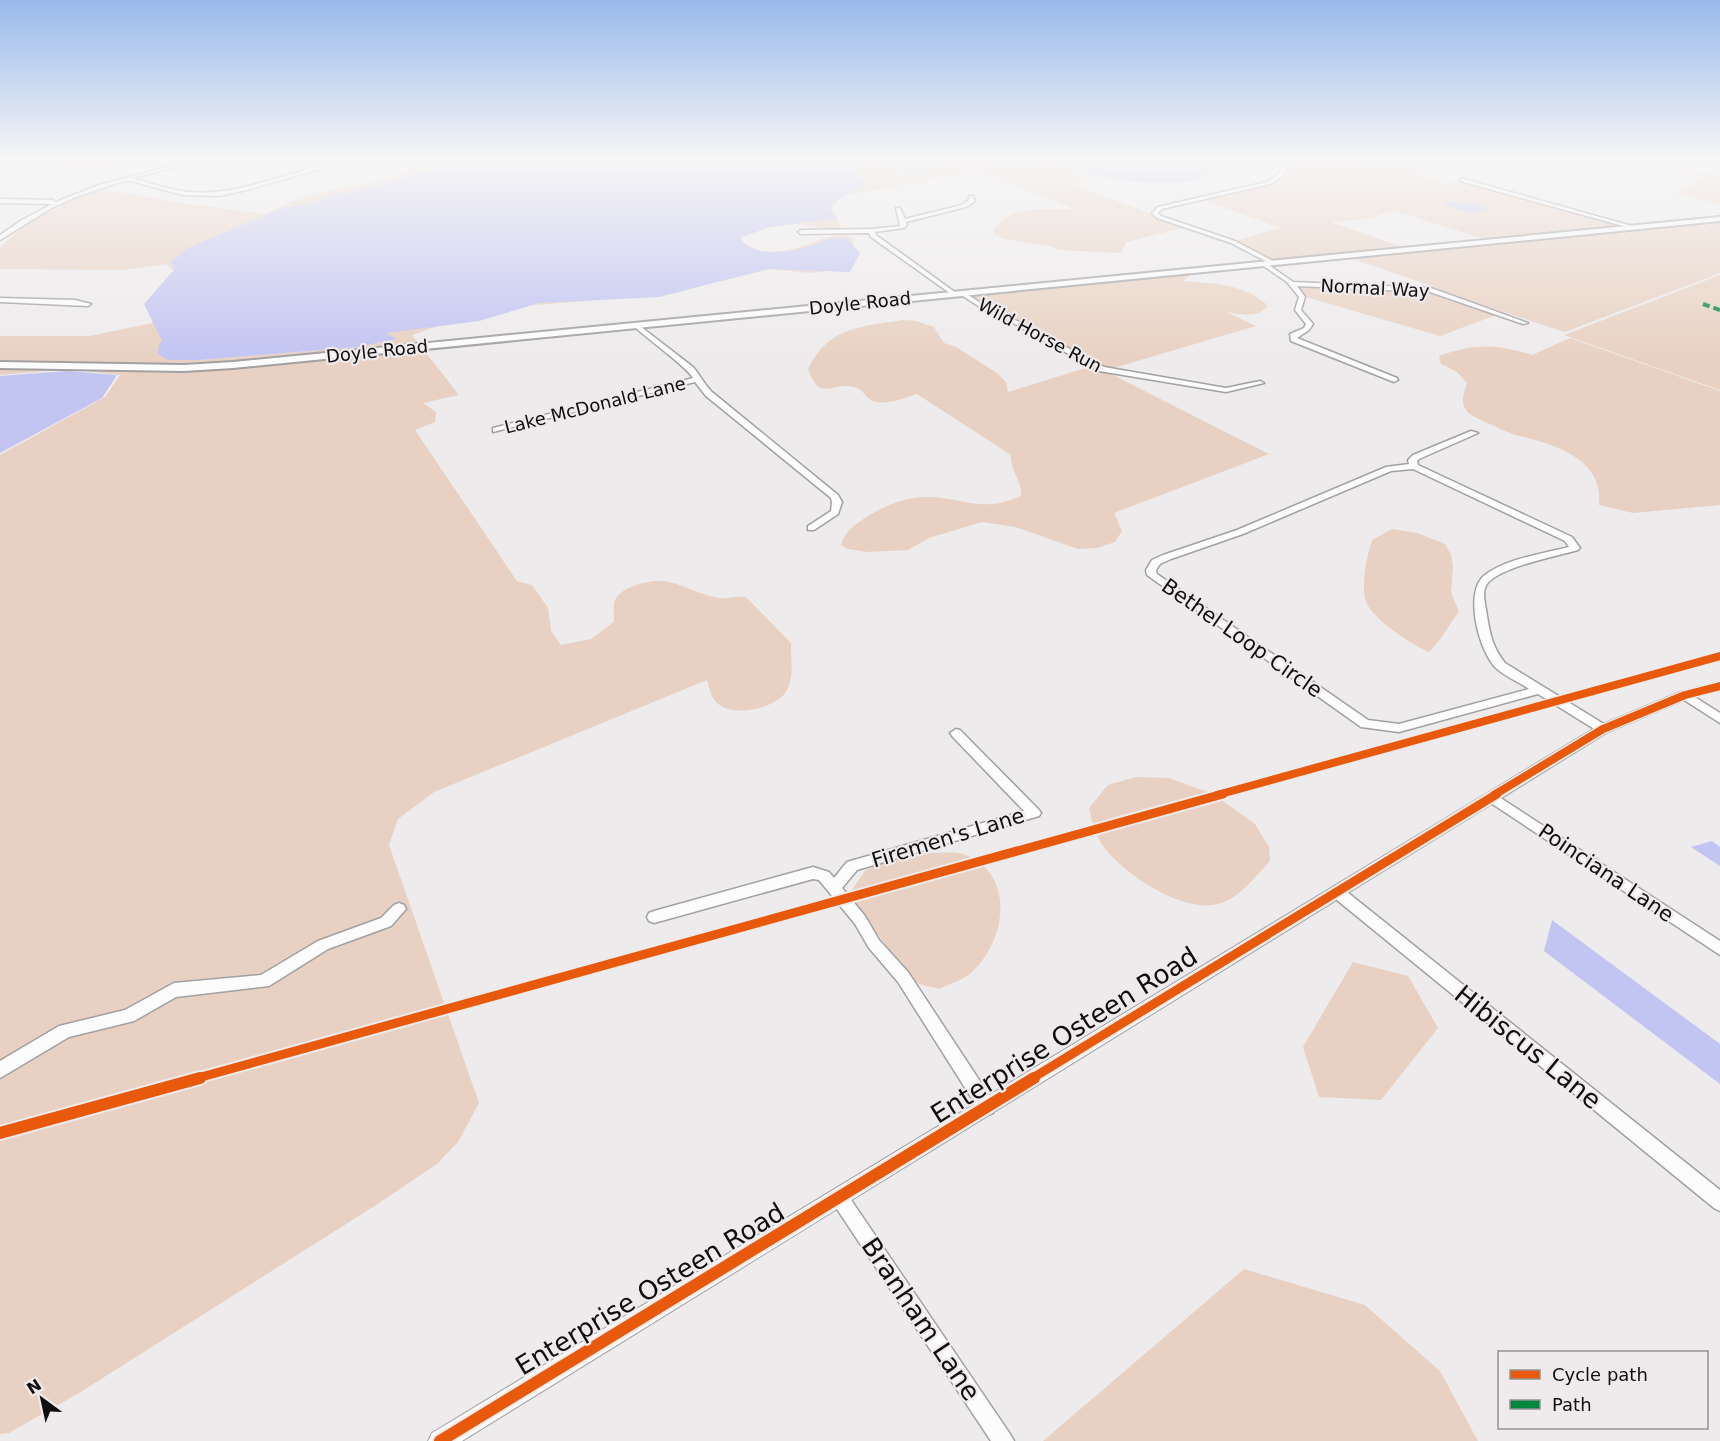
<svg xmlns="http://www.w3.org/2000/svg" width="1720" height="1441" viewBox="0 0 1720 1441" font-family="'DejaVu Sans',sans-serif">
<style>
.green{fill:#e8d1c2;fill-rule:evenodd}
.water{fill:#c2c4f2}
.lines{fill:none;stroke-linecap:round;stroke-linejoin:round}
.minor-casing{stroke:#a2a0a1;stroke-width:3}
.tertiary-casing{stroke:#a2a0a1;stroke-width:2}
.secondary-casing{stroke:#a2a0a1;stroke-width:4}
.minor{fill:#fcfcfc;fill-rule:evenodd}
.tertiary{fill:#fcfcfc;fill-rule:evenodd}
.secondary{fill:#fcfcfc;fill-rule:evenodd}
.quiet{stroke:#00873e;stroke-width:4;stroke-dasharray:7 4;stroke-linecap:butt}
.cycleway-far2-casing{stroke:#efeaec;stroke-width:11}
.cycleway-far1-casing{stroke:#efeaec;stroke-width:13}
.cycleway-casing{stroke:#efeaec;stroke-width:16}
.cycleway-far2{stroke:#e8590c;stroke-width:8}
.cycleway-far1{stroke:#e8590c;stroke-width:9}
.cycleway{stroke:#e8590c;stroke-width:12}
.labels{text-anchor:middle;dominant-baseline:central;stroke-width:4.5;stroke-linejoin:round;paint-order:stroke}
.far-street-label{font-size:18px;fill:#0f0d0e;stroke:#efeaec}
.street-label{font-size:21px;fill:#0f0d0e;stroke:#efeaec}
.near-street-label{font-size:26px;fill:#0f0d0e;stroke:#efeaec}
</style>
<rect width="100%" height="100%" fill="#eeebec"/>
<g class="green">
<path d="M86,157h54c-30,11 -60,23 -91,12l4,-5z"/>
<path d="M458,157h434l-3,5 4,8 22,5 15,-10 7,-8h47l28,8 18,-3 10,-5h41l-16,5 11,13 10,2 -12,8 112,42 -60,15 -5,11 -62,-3 -10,-4 -45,-7 -10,-5 -1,-5c5,-4 9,-9 14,-12 21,-12 45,-6 67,-8l-95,-38 -136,25 -10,9v8l8,14c-13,7 -28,-3 -43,-3 -21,0 -37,5 -57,12l5,11c16,6 30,6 47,2 19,-4 42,-20 60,-11l1,13 -18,19 -26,3 -40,-4 -48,12 -135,20 -64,5 -62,12 -49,17 8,10 -235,21 -185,-3v-27h89l88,-18 -1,-45 -10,-9 -43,6 -123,-1v-22l31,-27 30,-13 -2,-1 2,-4c7,-3 14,-7 22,-9 25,-6 59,2 83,8l100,13 17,-9 38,-13 72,-14 24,-13zM382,332l14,7 -38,8 -159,13z"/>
<path d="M1290,157l104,3 48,24 17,-3 171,46 -139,14 -97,-30 -28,8 -35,3 77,27 -134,13 -40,-21 47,-13 -79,-28c30,-6 67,-8 88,-32z"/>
<polygon points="1610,157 1690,157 1667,165 1720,176 1720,204 1676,193 1704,178"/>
<polygon points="1720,221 1720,273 1565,332 1433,289 1440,289 1348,257"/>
<path d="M1194,272l-11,9c29,2 63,3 85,25 -12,13 -27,8 -42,6l30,14 -146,43 -119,-59 -24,-16z"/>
<polygon points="1720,275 1720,390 1564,335"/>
<polygon points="1297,285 1431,291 1499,314 1440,336 1306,297"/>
<path d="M903,320l13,1 18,6 10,16 12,4 41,26 9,9 2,10 84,-26 15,6 162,82 -155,59 8,18 -7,11 -18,6 -19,1 -63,-22 -33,-5 -53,16 -21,12 -41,2 -19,-3 -7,-4c4,-14 12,-19 24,-27 17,-11 39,-21 61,-21 38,0 55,17 95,-1 1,-15 -11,-26 -10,-41l-94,-61c-13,4 -33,13 -46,6 -5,-3 -8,-10 -14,-12 -24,-9 -36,17 -49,-19 21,-43 53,-42 95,-49z"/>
<path d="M1570,338l150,53v114l-87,8 -34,-8c5,-48 -47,-61 -83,-70 -11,-3 -21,-9 -31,-13 -8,-4 -18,-7 -21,-16 -3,-8 1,-16 3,-23l-10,-11 -16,-8 -2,-8c36,-13 58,-12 93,-1z"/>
<path d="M422,348l37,47 -36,8 13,9 -1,10 -20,8 102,151 15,4 16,23 3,23 10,14 30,-6 23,-17c0,-7 -1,-16 1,-22 7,-15 40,-22 55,-18 16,4 31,13 48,16 9,1 18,-2 28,-1l45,46c0,16 3,33 -4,47 -8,17 -48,26 -64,17 -12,-6 -13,-16 -16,-27l-273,112 -36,27 -9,26 90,258 -21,39 -21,22 -61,41 -297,188 -70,40 -9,1v-979l105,-58 15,-22 -51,-6 -69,6v-9l183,4z"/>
<path d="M1392,529l25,4 28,11 6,11 2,12 -2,25 8,20c-11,13 -17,28 -30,40 -18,-8 -52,-30 -62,-48 -7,-14 0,-49 5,-64z"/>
<path d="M1136,777l33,1 44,16 42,30 14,23 1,14c-16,17 -30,37 -52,43 -36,9 -90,-28 -112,-54 -10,-13 -14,-27 -17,-42l19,-23z"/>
<path d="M929,853c11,0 27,-2 37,2 50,21 40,86 6,117 -8,8 -23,12 -33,17l-28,-7 -29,-42 -24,-31 -6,-19 13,-19 16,-8z"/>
<polygon points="1353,962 1408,976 1438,1028 1381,1100 1319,1097 1303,1047"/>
<polygon points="1244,1269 1365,1305 1440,1371 1478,1441 1043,1441"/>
</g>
<g class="water">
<path d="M472,157h370l22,27 -31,20 -3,8 8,6 -68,9 -31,11c16,20 49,15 71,8 6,-1 11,-5 17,-7 6,-1 13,0 19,-1l14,15 -10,19 -82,-3 -109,28 -120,6 -60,18 -93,12 11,6 -39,8 -159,13h-31l-10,-6 1,-10 3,-3 -18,-37 30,-34 -3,-8 15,-13 96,-41 27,-4 15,-6 62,-15z"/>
<polygon points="894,157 934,157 915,174 895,169 890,162"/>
<path d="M1084,157h141c-10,10 -21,20 -35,24 -23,6 -107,-1 -123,-18z"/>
<path d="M1447,201l37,5 2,3c-13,8 -31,1 -43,-6z"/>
<polygon points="67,371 117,375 102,398 0,453 0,376"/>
<polygon points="1712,841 1720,847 1720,866 1691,847"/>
<polygon points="1552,920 1720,1044 1720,1084 1544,951"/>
</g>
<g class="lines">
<g class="minor-casing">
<g id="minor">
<path d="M206,157h8l-81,21c16,5 33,11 49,13 39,6 77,-8 114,-18 14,-4 36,-16 48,-16l-24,12 -73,21 -29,6 -35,-1 -56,-15 -51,17 -26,12 -50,31v-5l22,-15 30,-16 -52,-1v-4l53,1 3,2 43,-17z"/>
<path d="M1286,157h4c-1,13 -8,21 -20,27l-108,25 -4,4 3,3 74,25 40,21v2h-4l-40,-21 -74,-25 -5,-5 6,-6 108,-25c12,-6 18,-12 20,-25z"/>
<polygon points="1322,157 1408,157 1382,160"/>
<polygon points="1460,179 1464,179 1639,228 1634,229 1460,181"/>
<polygon points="969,196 973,196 975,201 966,207 906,222 907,225 904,228 875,232 876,235 956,293 956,295 954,296 871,237 869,233 801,234 798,232 801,230 872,229 900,226 896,208 900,208 905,219 962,205 969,200"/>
<polygon points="1262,263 1266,263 1293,282 1431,288 1528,323 1523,324 1430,292 1297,286 1305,297 1301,310 1313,324 1309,330 1297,338 1397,378 1398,380 1394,382 1291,341 1290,334 1304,328 1306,324 1295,310 1299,297 1287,282 1262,265"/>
<polygon points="962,291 990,309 1015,320 1104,367 1226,388 1260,381 1264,383 1226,392 1099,371 1011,322 986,311 960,294 959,293"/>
<polygon points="0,298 75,300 91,304 88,306 0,302"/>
<path d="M636,323l57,44c7,8 11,17 19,25l126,103 4,7 -4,12 -24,16h-6v-4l23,-15 1,-9 -1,-4 -125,-102 -11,-14 -202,50v-4l200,-50c-7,-12 -46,-39 -59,-52l-1,-1z"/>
<path d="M1471,431l7,2 -59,26 -2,2 1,4 154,72 8,11 -2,2c-20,6 -79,17 -91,34 -6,9 -1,22 0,32 3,19 6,32 18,47l102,63 2,3 -2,3h-8l-61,-38 -139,38 -38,-5 -214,-152 -1,-5 6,-10 11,-5 74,-25 149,-63 23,-3 -1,-4 5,-5zM1413,469l152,72 4,6c-27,7 -61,11 -84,28 -22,16 -6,78 12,94 9,8 22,13 32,20l-130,35 -31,-4 -211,-146 -1,-4 4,-6 11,-5 72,-25 148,-63z"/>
<polygon points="1685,691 1720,713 1720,723 1681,698 1679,695"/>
<polygon points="956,729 960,730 1039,810 1041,813 1039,816 857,870 842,888 865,916 879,940 908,972 993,1101 995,1107 993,1113 987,1115 981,1113 898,982 869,948 855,924 819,880 813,879 654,923 649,921 647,917 649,913 654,911 813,867 829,872 834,878 847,862 1024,811 952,736 950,733"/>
<polygon points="1493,793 1720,941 1720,955 1488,801 1487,798 1488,795"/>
<polygon points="1337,886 1342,888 1720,1190 1720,1211 1714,1208 1332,896 1330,892 1332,888"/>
<polygon points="399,903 404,905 406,909 391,926 328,949 269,986 176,997 134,1021 69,1037 0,1078 0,1061 59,1026 125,1010 174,983 261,975 318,941 381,918 394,905"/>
<polygon points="839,1188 845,1191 1010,1434 1014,1441 991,1441 833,1203 830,1197 833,1191"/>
</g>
</g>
<g class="tertiary-casing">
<polygon id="tertiary" points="1720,682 1720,690 1689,698 1608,732 462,1441 428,1441 432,1433 1598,726 1680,692"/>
</g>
<g class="secondary-casing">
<g id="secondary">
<polygon points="6,157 14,157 0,166 0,161"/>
<polygon points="1720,217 1720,221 233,368 184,371 0,368 0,362 184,365 233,362"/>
</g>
</g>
<use href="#minor" class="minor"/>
<use href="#tertiary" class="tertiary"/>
<use href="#secondary" class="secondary"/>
<polyline class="quiet" points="1703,304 1720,310"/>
<g class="cycleway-far2-casing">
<g id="cycleway-far2">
<polyline points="1217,795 1720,656"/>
<polyline points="1494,795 1603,729 1685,695 1720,686"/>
</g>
</g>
<g class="cycleway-far1-casing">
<g id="cycleway-far1">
<polyline points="194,1079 1223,794"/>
<polyline points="1031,1079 1497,794"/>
</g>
</g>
<g class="cycleway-casing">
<g id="cycleway">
<polyline points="0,1133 200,1078"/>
<polyline points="440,1441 1034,1078"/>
</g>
</g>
<use href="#cycleway-far2" class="cycleway-far2"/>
<use href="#cycleway-far1" class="cycleway-far1"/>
<use href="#cycleway" class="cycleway"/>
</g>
<linearGradient id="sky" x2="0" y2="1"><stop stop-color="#99baec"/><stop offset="0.44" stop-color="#f7f6f6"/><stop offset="1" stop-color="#f7f6f6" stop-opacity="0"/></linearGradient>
<rect width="1720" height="359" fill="url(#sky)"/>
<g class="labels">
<g class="far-street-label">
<text transform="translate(1375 288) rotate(3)">Normal Way</text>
<text transform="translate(860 303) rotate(-6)">Doyle Road</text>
<text transform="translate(1040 335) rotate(28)">Wild Horse Run</text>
<text transform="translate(377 351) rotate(-6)">Doyle Road</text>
<text transform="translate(595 405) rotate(-14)">Lake McDonald Lane</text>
</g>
<g class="street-label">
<text transform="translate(1242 638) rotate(35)">Bethel Loop Circle</text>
<text transform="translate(948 838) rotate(-17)">Firemen's Lane</text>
<text transform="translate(1606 873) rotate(34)">Poinciana Lane</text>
</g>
<g class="near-street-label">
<text transform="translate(1064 1035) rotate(-32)">Enterprise Osteen Road</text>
<text transform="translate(1528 1047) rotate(39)">Hibiscus Lane</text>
<text transform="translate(650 1289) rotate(-31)">Enterprise Osteen Road</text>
<text transform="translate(921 1319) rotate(56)">Branham Lane</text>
</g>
</g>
<rect x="1498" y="1351" width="210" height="78" fill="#efeaec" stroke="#959293" stroke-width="1.5"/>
<rect x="1510" y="1370" width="30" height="9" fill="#e8590c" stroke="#959293" stroke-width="1.5"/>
<text x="1552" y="1381" font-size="18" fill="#0f0d0e">Cycle path</text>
<rect x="1510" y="1400" width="30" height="9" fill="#00873e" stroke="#959293" stroke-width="1.5"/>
<text x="1552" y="1411" font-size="18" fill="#0f0d0e">Path</text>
<g transform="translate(42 1399) rotate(327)" stroke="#efeaec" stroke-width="4.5" paint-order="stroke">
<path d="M0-4.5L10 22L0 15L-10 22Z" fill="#0f0d0e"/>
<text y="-9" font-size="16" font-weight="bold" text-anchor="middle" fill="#0f0d0e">N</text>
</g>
</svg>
